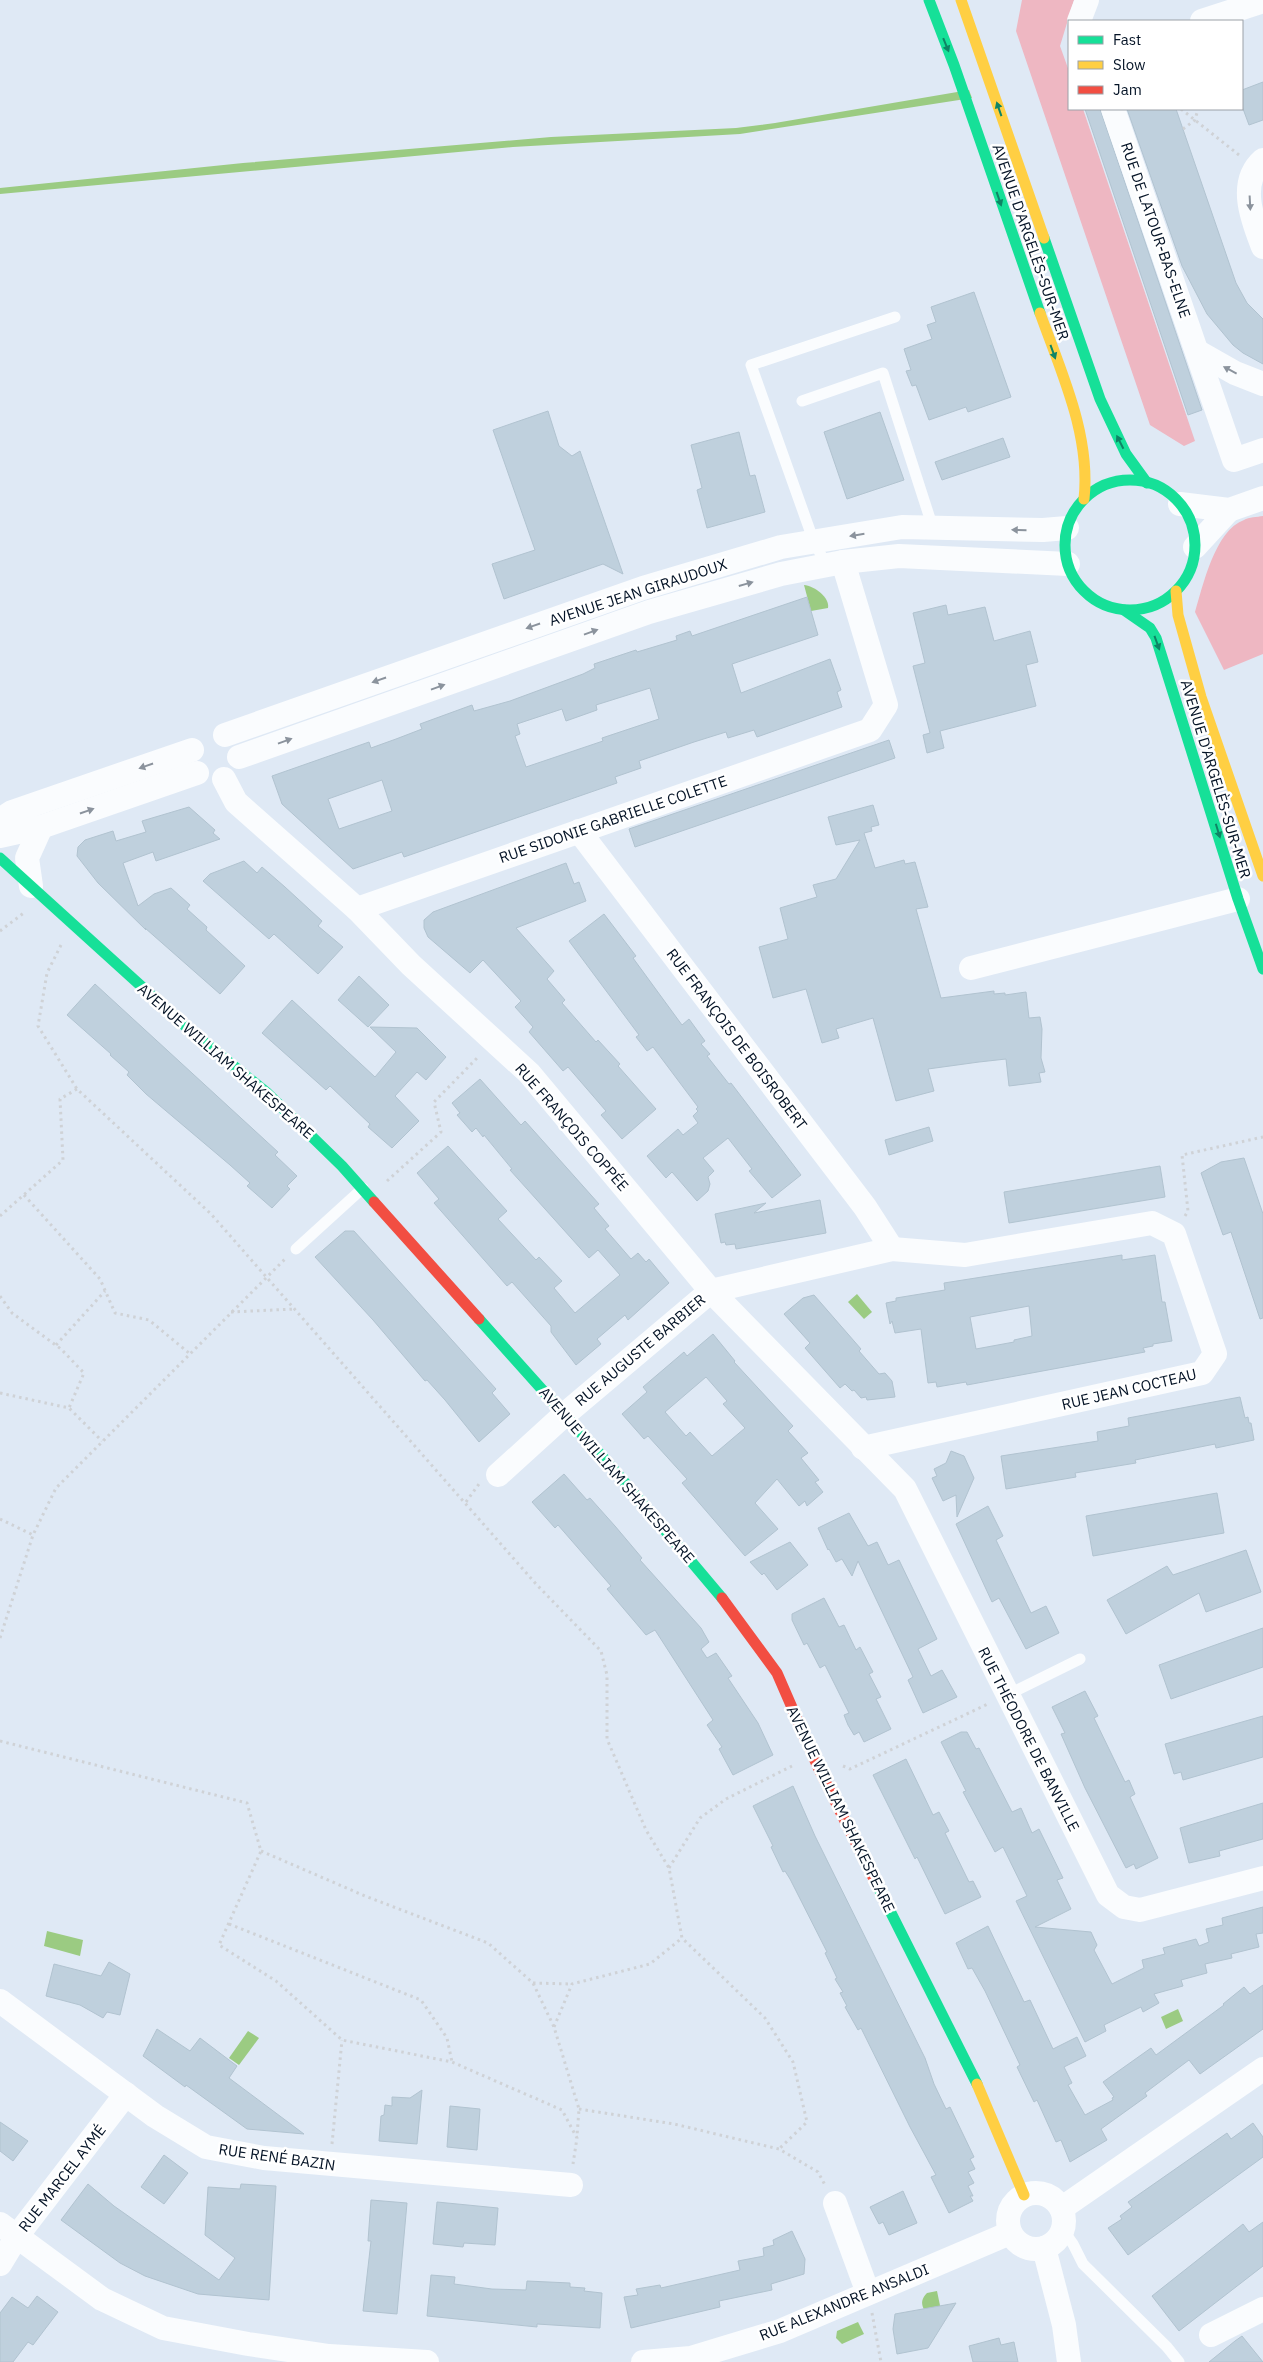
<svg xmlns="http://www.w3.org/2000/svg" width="1263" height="2362" viewBox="0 0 1263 2362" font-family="'IBM Plex Sans',sans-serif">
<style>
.green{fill:#eeb7c2}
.water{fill:#9bcb82}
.building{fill:#bfd0dd;stroke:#b1c3d0;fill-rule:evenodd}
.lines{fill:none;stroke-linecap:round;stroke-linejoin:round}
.path{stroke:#cfd2d6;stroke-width:3;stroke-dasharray:2.5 4;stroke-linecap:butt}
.lane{stroke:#fafcfe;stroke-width:11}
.street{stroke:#fafcfe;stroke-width:24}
.fast{stroke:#16e098;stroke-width:11}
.slow{stroke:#ffcf43;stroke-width:11}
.jam{stroke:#f24e42;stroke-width:11}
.oneway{fill:#0e8465}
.oneway2{fill:#8b939d}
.labels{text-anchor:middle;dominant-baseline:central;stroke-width:5;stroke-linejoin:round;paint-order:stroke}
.street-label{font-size:15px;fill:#041326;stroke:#fff}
</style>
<rect width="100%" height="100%" fill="#dfe9f5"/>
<g class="green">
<polygon points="1022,0 1074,0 1060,46 1069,71 1069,109 1083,109 1195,441 1184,446 1150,425 1016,31"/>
<path d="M1263,516v138l-39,16 -29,-58c8,-26 20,-82 49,-92 5,-3 13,-3 19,-4z"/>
</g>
<g class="water">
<polygon points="969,90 972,98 740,134 513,147 0,194 0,188 243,163 551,137 736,128 775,123"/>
<path d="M804,585c10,1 26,12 24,23l-17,3z"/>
<polygon points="857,1294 872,1312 864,1319 848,1302"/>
<polygon points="47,1931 83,1940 80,1956 44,1946"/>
<polygon points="1178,2009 1183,2021 1166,2029 1161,2017"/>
<polygon points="248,2031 259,2038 239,2065 229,2058"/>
<path d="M937,2291l6,29 -9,2c-8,-10 -18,-18 -7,-29z"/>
<polygon points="858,2322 864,2334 842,2344 836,2338 837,2331"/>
</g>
<g class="building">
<polygon points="1263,82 1263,120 1249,125 1242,106 1242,90"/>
<polygon points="1085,109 1100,109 1202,410 1188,415"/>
<polygon points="1127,109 1176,109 1236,283 1247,303 1263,319 1263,364 1243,353 1233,345 1207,314 1182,266"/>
<polygon points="974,292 1011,397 968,412 966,407 929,420 916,385 912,386 906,371 911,370 904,349 932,339 927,325 936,322 931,307"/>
<polygon points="548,411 559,446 572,456 580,451 623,574 603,564 504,599 492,564 535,550 493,430"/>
<polygon points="880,412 904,480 847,499 824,432"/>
<polygon points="739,432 750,476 755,475 765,512 707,528 697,490 702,488 691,445"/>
<polygon points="1003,438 1010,457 942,480 935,462"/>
<path d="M807,597l11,38 -86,29 9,29 89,-34 11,31 -4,2 5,15 -85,30 -3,-7 -26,8 -2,-6 -32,10 -55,19 2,7 -26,9 2,6 -213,74 -2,-5 -49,17 -71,-65 -10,-28 97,-34 2,6 25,-9 26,-10 -2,-5 52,-19 2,6 36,-10 73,-27 12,-6 -1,-4 42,-14 1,2 40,-12 -1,-4 14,-5 2,5zM650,688l9,31 -57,19 1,3 -77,26 -11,-31 5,-2 -3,-10 45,-15 4,12 31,-11 -1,-5zM382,780l10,31 -53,18 -11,-30z"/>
<polygon points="946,605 948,615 985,607 994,641 1030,631 1038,662 1026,665 1036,706 940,731 944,748 927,753 923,735 930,733 913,666 925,663 913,613"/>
<polygon points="889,740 895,758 635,847 629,829"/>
<polygon points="873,805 879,825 871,827 872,831 864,833 875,868 904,860 905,864 915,862 928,907 916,909 941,998 994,991 994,994 1005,993 1005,995 1026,992 1029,1018 1040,1017 1042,1029 1041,1058 1045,1072 1039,1073 1041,1082 1009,1086 1006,1059 979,1062 928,1069 934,1091 896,1101 873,1018 836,1029 839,1038 822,1043 806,989 773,998 759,947 788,939 780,908 817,897 813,885 836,879 860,840 836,845 828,817"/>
<polygon points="189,807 215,830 213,833 220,839 156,861 153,852 123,863 138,906 154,894 171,888 190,905 187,909 207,927 206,930 245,966 220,994 145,928 146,930 98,883 77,856 78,847 85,840 113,831 116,841 146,832 142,821"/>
<polygon points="244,861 257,873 262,867 285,887 322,921 318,926 343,947 318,974 274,934 269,939 203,881 210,874"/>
<polygon points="566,863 574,884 579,882 586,901 516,928 554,971 547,979 565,1000 562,1003 596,1042 598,1040 620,1064 618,1066 656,1109 622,1139 601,1115 606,1111 568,1067 563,1071 529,1032 533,1027 515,1007 521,1001 483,960 470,973 428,937 424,928 424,920 433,912"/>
<polygon points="604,914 636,956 633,958 671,1010 682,1025 689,1019 705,1041 701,1044 710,1054 707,1056 729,1084 731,1083 801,1175 772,1198 749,1171 752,1169 728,1138 703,1158 714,1171 708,1177 710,1184 708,1191 697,1201 672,1172 666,1178 647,1156 678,1129 683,1135 698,1123 693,1116 698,1111 696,1109 698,1107 653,1047 647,1051 636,1037 639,1035 569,941"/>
<polygon points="359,976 389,1005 368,1027 338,1000"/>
<polygon points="95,984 278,1152 275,1155 297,1176 287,1186 290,1189 272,1208 247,1186 250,1183 230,1165 146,1094 127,1075 129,1072 110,1055 111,1054 67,1015"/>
<polygon points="292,1000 375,1077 396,1052 370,1027 417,1028 446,1057 426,1080 417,1072 395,1096 419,1121 392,1148 368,1127 370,1124 330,1086 326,1090 262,1033"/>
<polygon points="480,1079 521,1125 525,1121 599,1204 594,1208 609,1226 605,1229 631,1259 638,1253 646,1262 649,1259 669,1283 628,1320 625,1315 597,1339 601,1344 576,1365 551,1332 551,1326 512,1282 507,1286 434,1203 439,1199 417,1173 448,1146 507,1211 498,1219 536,1260 539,1257 562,1281 554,1288 575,1313 620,1275 598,1250 589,1258 510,1170 512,1169 484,1135 483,1137 476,1128 472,1132 457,1115 460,1113 452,1103"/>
<polygon points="929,1127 933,1141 889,1155 885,1140"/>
<polygon points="1244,1158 1263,1214 1263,1318 1260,1319 1231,1232 1223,1235 1201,1173 1221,1162"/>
<polygon points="1160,1166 1165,1197 1009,1223 1004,1192"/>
<polygon points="820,1200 826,1233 736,1249 735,1244 726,1245 725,1242 721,1243 715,1214 766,1203 754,1213"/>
<polygon points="345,1231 354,1231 496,1389 492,1393 510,1414 479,1442 445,1400 427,1380 425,1381 373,1320 315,1257"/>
<path d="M1122,1255v5l33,-5 7,47h3l7,39 -19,3v2l-10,2 2,4 -178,33 -1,-3 -29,5 -1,-5 -8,1 -7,-54 -26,4 -3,-12 -2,3 -4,-21 10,-2v-3l49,-8 -1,-7zM1029,1306l3,30 -18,4v2l-38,7 -6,-32z"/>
<polygon points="814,1295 861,1349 859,1351 879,1374 885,1373 892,1381 895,1397 867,1400 866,1397 861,1398 854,1390 852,1391 845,1384 840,1388 805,1348 810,1343 784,1314 803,1298"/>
<path d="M713,1334l22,27 -1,1 59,64 -5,5 20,22 -7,5 18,22 -4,2 8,10 -16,14 -2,-5 -6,5 -22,-27 -22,24 23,26 -33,27 -63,-73 5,-4 -39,-43 -4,3 -22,-25 25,-22 -4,-5 7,-6 34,-29 3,4zM706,1377l21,24 -4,3 22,24 -33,28 -22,-24 -4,4 -21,-24z"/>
<polygon points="1240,1397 1245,1418 1248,1417 1249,1423 1251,1423 1254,1440 1216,1448 1215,1444 1135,1460 1136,1463 1075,1473 1076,1477 1006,1489 1001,1456 1098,1441 1097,1432 1129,1426 1128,1418"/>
<polygon points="951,1451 964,1456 974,1478 957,1517 956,1495 943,1501 932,1478 937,1476 934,1469 946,1463"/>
<polygon points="564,1474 587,1500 590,1498 615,1526 642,1558 640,1560 701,1628 709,1642 701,1649 707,1658 716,1653 732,1676 728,1678 758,1723 773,1755 733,1775 719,1749 722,1747 707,1725 713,1720 655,1630 646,1635 607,1589 611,1586 558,1525 555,1528 532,1502"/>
<polygon points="1217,1493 1224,1533 1093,1556 1086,1516"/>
<polygon points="988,1506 1003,1536 996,1540 1031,1613 1046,1606 1059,1633 1026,1649 999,1598 992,1602 956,1524"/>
<polygon points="849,1513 868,1546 877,1542 888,1565 899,1560 937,1639 918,1649 931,1676 942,1670 957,1697 923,1713 908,1680 913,1677 858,1561 852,1576 842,1559 836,1562 829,1549 828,1550 818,1528"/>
<polygon points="790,1542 808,1565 777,1590 764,1573 762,1575 750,1562"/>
<polygon points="1246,1550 1261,1592 1206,1612 1199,1593 1126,1634 1107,1600 1167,1566 1173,1575"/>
<polygon points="824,1598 839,1627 844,1625 856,1650 860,1647 873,1672 869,1674 881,1697 876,1699 891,1729 864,1742 859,1732 854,1735 848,1725 844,1715 849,1713 825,1665 820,1668 807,1643 804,1645 792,1620 792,1614"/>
<polygon points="1263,1628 1263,1667 1171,1699 1159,1665"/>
<polygon points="1085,1691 1098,1716 1094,1718 1125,1782 1129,1780 1135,1794 1130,1797 1158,1858 1136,1869 1134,1864 1126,1868 1085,1788 1061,1734 1065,1733 1052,1707"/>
<polygon points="1263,1716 1263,1757 1183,1780 1181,1772 1174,1774 1165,1744"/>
<polygon points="961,1732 967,1732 976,1749 979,1748 1012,1812 1021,1808 1032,1833 1039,1829 1063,1878 1057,1880 1071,1909 1035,1927 1091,1932 1097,1945 1094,1950 1112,1984 1144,1968 1142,1960 1165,1954 1163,1948 1196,1939 1199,1946 1209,1942 1206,1929 1223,1925 1222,1918 1263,1907 1263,1933 1256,1934 1259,1947 1231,1954 1232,1958 1205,1964 1207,1973 1181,1980 1183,1986 1154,1994 1159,2003 1143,2012 1141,2007 1104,2025 1106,2031 1085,2042 1016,1901 1027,1896 1003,1847 995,1852 963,1792 966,1791 941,1742"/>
<polygon points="906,1759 933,1815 939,1812 949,1831 945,1833 969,1882 973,1881 981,1897 945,1914 917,1857 915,1859 873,1775"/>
<polygon points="793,1786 815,1836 925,2058 934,2084 946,2109 950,2107 974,2157 970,2159 975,2169 968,2172 974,2183 968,2186 973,2196 970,2196 973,2201 949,2213 931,2177 936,2175 910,2127 861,2028 858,2030 845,2007 847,2006 840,1993 843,1992 835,1979 837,1978 825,1953 827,1952 790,1879 785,1871 783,1872 771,1847 773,1846 753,1806"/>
<polygon points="1263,1803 1263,1839 1219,1851 1220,1856 1189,1863 1180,1828"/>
<polygon points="988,1926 1024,2002 1030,2000 1053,2049 1077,2037 1086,2056 1064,2067 1072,2083 1068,2085 1085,2115 1113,2100 1112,2098 1114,2097 1103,2082 1151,2048 1156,2055 1224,2005 1223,2004 1244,1987 1250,1994 1263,1985 1263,2029 1200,2074 1189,2060 1145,2093 1147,2096 1101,2129 1107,2140 1070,2162 1061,2140 1056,2142 1037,2100 1034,2102 1017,2067 1020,2065 985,1991 972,1968 968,1969 956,1943"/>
<polygon points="109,1962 130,1974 120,2015 107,2012 103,2018 80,2005 46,1996 54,1964 101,1976"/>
<polygon points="157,2029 190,2051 200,2038 237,2066 229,2078 304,2134 247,2129 186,2085 185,2087 143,2056"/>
<polygon points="422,2090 417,2144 379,2141 381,2116 384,2115 385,2105 392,2106 392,2097 410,2098"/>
<polygon points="450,2106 480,2109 477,2150 447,2147"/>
<polygon points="0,2122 28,2141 13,2161 0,2151"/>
<polygon points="1253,2123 1263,2137 1263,2157 1128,2255 1108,2228 1122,2219 1120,2216 1132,2207 1128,2202 1227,2133 1231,2139"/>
<polygon points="164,2155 188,2173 164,2204 141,2187"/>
<polygon points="88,2184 114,2206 219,2280 235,2258 205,2235 208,2187 240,2189 241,2184 276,2186 269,2300 198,2294 145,2276 120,2263 61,2220"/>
<polygon points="903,2191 917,2223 889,2235 883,2222 879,2224 870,2207"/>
<polygon points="371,2200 407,2203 397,2314 363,2311 371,2241 368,2241"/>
<polygon points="437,2202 498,2208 495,2245 464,2243 463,2247 433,2244"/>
<polygon points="1263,2222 1263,2266 1179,2331 1152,2296 1243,2224 1249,2232"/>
<polygon points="792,2231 805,2259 804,2274 771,2284 772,2290 719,2301 720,2307 631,2328 624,2297 638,2295 636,2289 660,2285 661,2288 740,2270 738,2261 764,2256 763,2248 774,2245 773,2240"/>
<polygon points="431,2275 455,2277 454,2284 492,2289 526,2290 527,2281 570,2283 570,2287 585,2288 584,2291 602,2293 600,2328 537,2324 537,2327 427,2316"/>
<polygon points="37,2296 58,2312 33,2345 28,2342 13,2362 0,2362 0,2313 12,2297 28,2308"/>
<polygon points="956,2303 928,2348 897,2354 893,2329 895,2314"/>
<polygon points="1242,2336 1263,2362 1209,2362 1235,2341"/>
<polygon points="999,2338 1001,2345 1014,2342 1018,2362 973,2362 969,2346"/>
</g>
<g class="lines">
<g class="path">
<polyline points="1181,109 1239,155"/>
<polyline points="1183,129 1195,120 1198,109"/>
<polyline points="0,931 25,912"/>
<polyline points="61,945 47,973 38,1026 77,1089 211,1214 536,1584 601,1651 607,1675 607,1739 646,1830 669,1868 682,1938 765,2018 793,2062 807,2122 779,2149"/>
<polyline points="387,1181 441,1132 434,1102 479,1056"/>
<polyline points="24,1195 100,1279 115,1313 149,1320 189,1353"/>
<polyline points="0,1216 63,1160 60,1099 77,1089"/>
<polyline points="1185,1216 1188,1211 1182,1155 1263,1137"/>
<polyline points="0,1296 12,1313 61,1349 84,1373 69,1408"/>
<polyline points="231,1312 295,1309"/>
<polyline points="56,1345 105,1291"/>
<polyline points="0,1393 69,1408 102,1441"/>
<polyline points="466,1502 479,1484"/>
<polyline points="0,1519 33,1535"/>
<polyline points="0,1638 33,1535 56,1488 286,1258"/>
<polyline points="0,1741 247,1803 261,1851 219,1945 276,1981 342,2040 452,2062 562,2110 577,2138 573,2164"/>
<polyline points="843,1766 850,1769 990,1703"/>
<polyline points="261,1851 365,1896 488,1943 533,1983 554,2027 579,2109 577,2136"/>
<polyline points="669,1868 700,1818 726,1799 792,1766"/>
<polyline points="229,1924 421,2000 447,2038 452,2062"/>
<polyline points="533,1983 572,1984"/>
<polyline points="554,2027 572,1984 650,1964 682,1938"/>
<polyline points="579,2109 674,2124 779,2149 818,2172 825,2185"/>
<polyline points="332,2144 342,2040"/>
<polyline points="872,2313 881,2362"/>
</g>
<g class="lane">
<polyline points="802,401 883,373 933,528"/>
<polyline points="827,566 814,542 751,365 895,317"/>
<polyline points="296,1249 363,1188"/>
<polyline points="1007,1695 1080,1659"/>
<polyline points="1063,2230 1073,2244 1083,2264 1167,2347 1179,2362"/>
</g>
<g class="street">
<polyline points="1079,21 1087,0"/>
<polyline points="1202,21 1263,1"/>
<polyline points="1113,109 1234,460 1263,450"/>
<path d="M1263,160c-26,23 -10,61 0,87"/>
<polyline points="1198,352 1235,373 1263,384"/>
<polyline points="1180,504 1229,510 1263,498"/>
<polyline points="1195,547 1229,510"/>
<polyline points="225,735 643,588 781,547 902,527 1043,530 1067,528"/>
<polyline points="239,757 649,612 781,574 843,562 899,556 1068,564"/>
<polyline points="224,779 236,802 357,909 411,965 529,1073 711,1291 905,1489 1108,1895 1124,1907 1140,1910 1263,1878"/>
<polyline points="0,820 12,812 192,750"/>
<polyline points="579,831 865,1207 892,1249"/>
<polyline points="0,836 41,827 197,773"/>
<polyline points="31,886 27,858 41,827"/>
<polyline points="357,909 870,730 886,705 843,562"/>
<polyline points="971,968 1238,899"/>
<polyline points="498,1475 564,1415 711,1291 892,1249 965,1255 1152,1223 1174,1234 1215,1354 1202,1373 863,1448"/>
<polyline points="0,2001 155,2116 206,2147 264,2158 571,2185"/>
<circle cx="1036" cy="2221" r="28"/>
<polyline points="835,2203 868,2293"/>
<polyline points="1062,2208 1263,2069"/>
<polyline points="0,2224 102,2299 163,2328 248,2344 329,2356 427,2362"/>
<polyline points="1044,2248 1064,2325 1069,2362"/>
<polyline points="0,2264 17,2236 126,2094"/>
<polyline points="1211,2335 1263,2309"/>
<polyline points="643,2362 691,2358 780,2331 1010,2233"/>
</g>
<g class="fast">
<polyline points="929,0 954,65 1040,313"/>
<polyline points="1044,238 1100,399 1126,454 1147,483"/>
<circle cx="1130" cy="545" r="65"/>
<polyline points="1124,610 1150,628 1156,638 1238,899 1263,969"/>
<polyline points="0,858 194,1034 266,1092 342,1166 374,1202"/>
<polyline points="479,1319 615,1471 722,1598"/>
<polyline points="875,1881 977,2084"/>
</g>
<g class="slow">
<polyline points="961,0 1044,238"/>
<path d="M1040,313c21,59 51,122 44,186"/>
<polyline points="1176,591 1178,615 1201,697 1263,876"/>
<polyline points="977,2084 1024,2195"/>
</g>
<g class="jam">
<polyline points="374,1202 479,1319"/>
<polyline points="722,1598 777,1673 817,1765 875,1881"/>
</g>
</g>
<defs><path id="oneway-solid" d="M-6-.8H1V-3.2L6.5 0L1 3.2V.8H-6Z" transform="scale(1.25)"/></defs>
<g class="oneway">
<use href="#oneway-solid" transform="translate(946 45) rotate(68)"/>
<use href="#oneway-solid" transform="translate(999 109) rotate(-109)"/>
<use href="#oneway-solid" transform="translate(999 199) rotate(71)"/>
<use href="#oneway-solid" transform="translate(1053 352) rotate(70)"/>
<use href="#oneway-solid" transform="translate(1120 442) rotate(-117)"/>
<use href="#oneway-solid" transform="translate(1157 643) rotate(70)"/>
<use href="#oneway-solid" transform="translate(1218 831) rotate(73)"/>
</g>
<g class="oneway2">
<use href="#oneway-solid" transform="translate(1250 203) rotate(87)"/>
<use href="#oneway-solid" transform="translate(1230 370) rotate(-152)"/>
<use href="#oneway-solid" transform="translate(1019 530) rotate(-179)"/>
<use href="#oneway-solid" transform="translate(857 535) rotate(171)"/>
<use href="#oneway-solid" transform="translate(746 584) rotate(-16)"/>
<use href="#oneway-solid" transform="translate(533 626) rotate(161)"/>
<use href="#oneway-solid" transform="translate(591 632) rotate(-20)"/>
<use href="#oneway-solid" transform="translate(379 680) rotate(161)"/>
<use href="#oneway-solid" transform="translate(438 687) rotate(-20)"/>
<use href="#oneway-solid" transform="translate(285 741) rotate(-20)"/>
<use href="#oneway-solid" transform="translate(146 766) rotate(161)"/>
<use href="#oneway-solid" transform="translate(87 811) rotate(-19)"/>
</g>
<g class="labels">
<g class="street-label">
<text transform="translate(1156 230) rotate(71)">RUE DE LATOUR-BAS-ELNE</text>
<text transform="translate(1031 242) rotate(71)">AVENUE D'ARGELÈS-SUR-MER</text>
<text transform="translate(638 592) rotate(-18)">AVENUE JEAN GIRAUDOUX</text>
<text transform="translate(1216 779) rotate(73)">AVENUE D'ARGELÈS-SUR-MER</text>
<text transform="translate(613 819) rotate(-19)">RUE SIDONIE GABRIELLE COLETTE</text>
<text transform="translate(737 1039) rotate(53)">RUE FRANÇOIS DE BOISROBERT</text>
<text transform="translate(226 1061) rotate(41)">AVENUE WILLIAM SHAKESPEARE</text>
<text transform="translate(572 1127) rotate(49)">RUE FRANÇOIS COPPÉE</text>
<text transform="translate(640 1350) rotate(-40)">RUE AUGUSTE BARBIER</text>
<text transform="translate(1129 1389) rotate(-13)">RUE JEAN COCTEAU</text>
<text transform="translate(617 1475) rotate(49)">AVENUE WILLIAM SHAKESPEARE</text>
<text transform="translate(1029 1739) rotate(63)">RUE THÉODORE DE BANVILLE</text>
<text transform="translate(841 1809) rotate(64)">AVENUE WILLIAM SHAKESPEARE</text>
<text transform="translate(277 2157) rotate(8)">RUE RENÉ BAZIN</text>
<text transform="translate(62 2178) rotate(-52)">RUE MARCEL AYMÉ</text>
<text transform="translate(844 2302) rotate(-22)">RUE ALEXANDRE ANSALDI</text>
</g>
</g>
<rect x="1068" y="20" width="175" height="90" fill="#ffffff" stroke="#9ba1a8"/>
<rect x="1078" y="36" width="25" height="8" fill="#16e098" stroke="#9ba1a8"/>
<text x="1113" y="45" font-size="15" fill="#041326">Fast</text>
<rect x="1078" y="61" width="25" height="8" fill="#ffcf43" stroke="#9ba1a8"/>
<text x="1113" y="70" font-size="15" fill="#041326">Slow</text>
<rect x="1078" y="86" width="25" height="8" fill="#f24e42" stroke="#9ba1a8"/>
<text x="1113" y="95" font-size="15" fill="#041326">Jam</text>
</svg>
